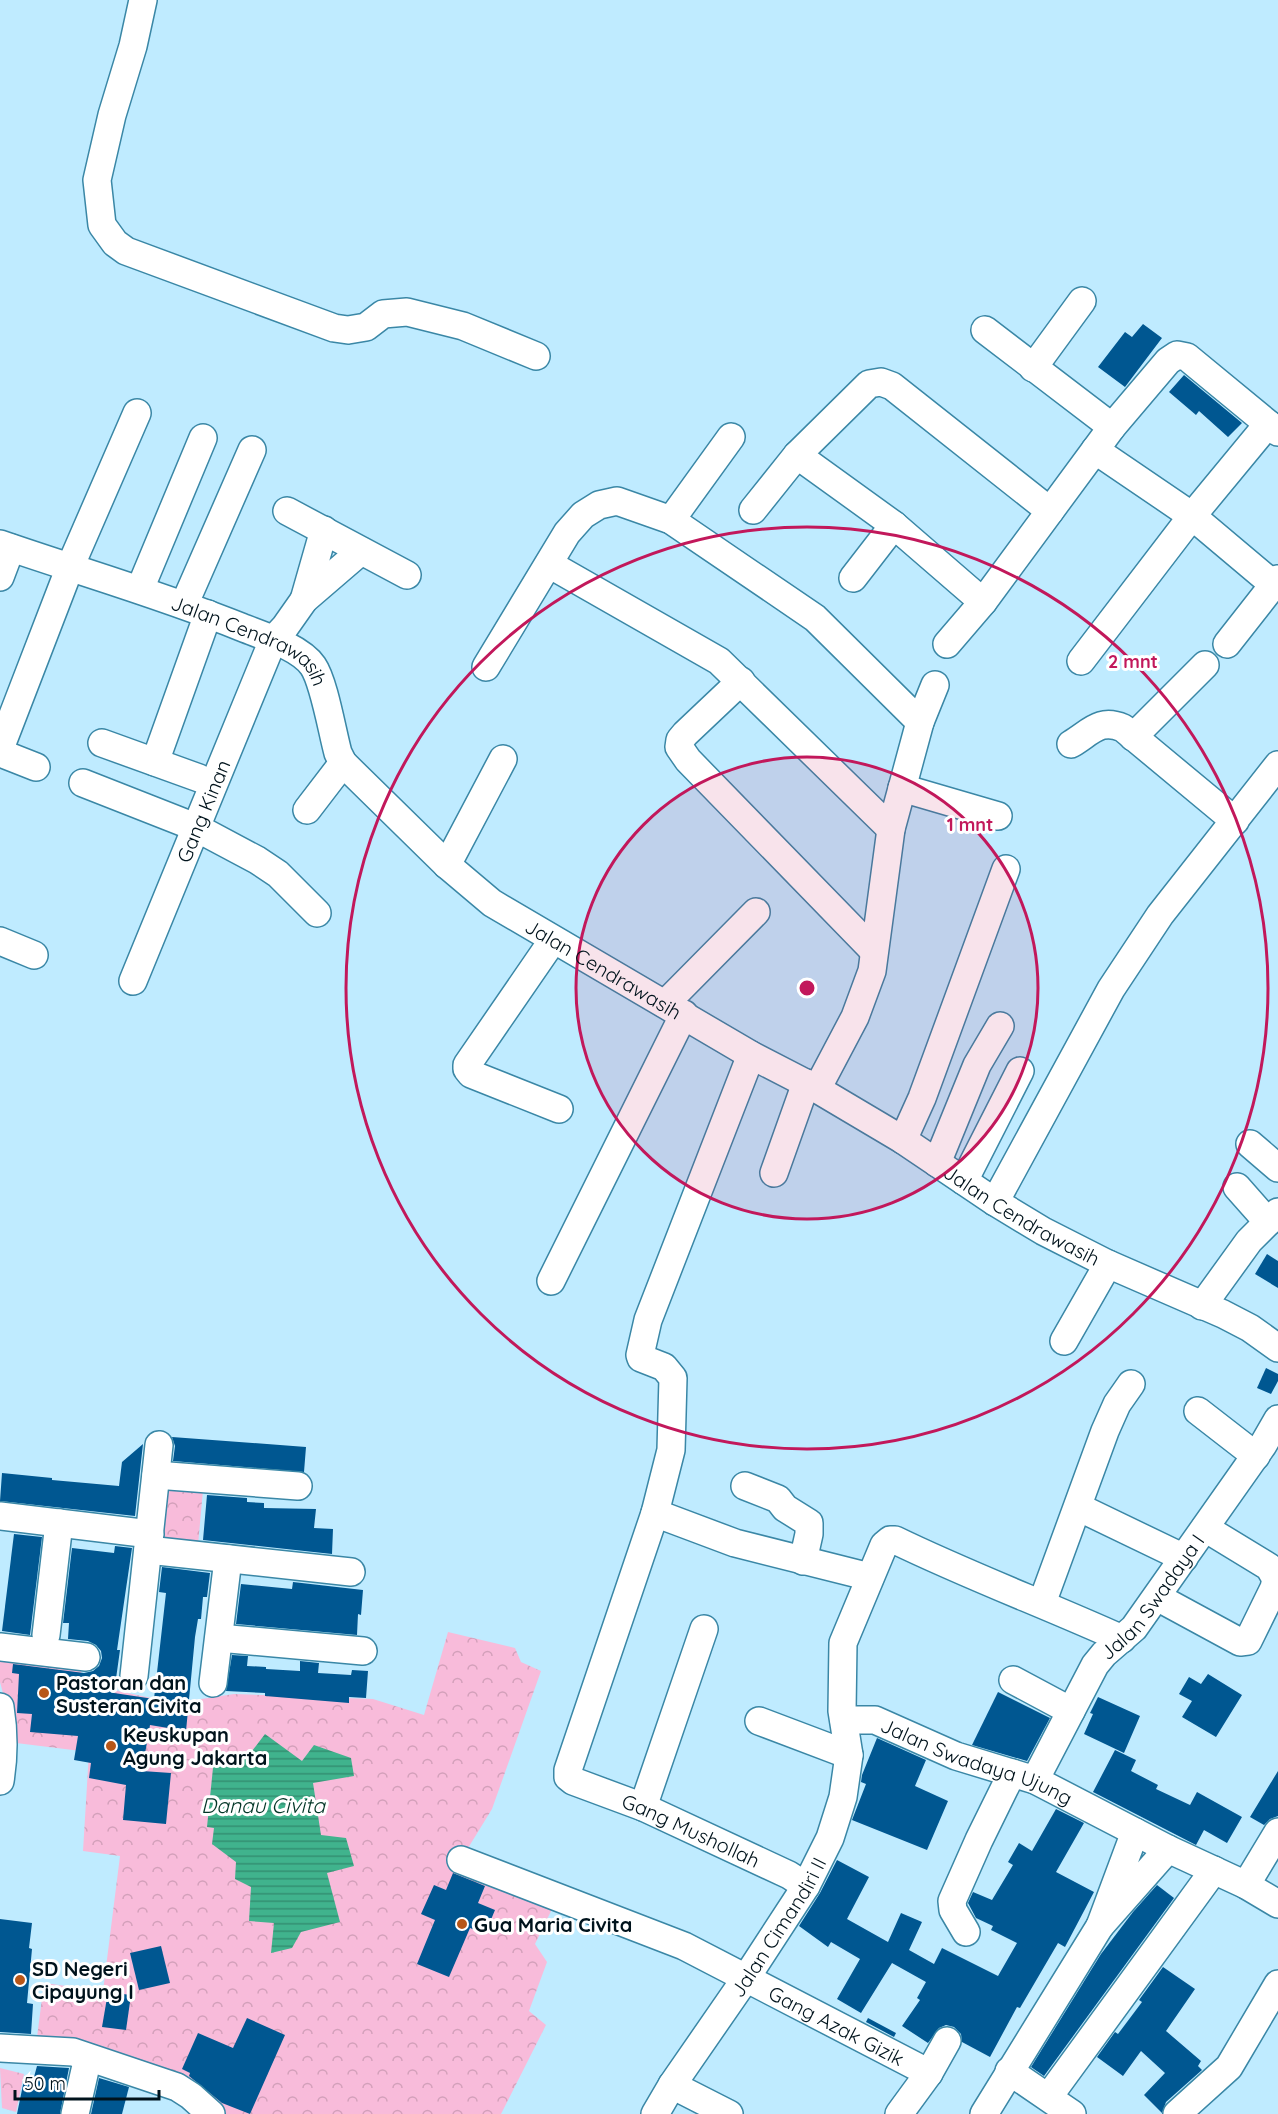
<svg xmlns="http://www.w3.org/2000/svg" width="1278" height="2114" viewBox="0 0 1278 2114" font-family="Quicksand,sans-serif">
<style>
.park{fill:url(#park-crowns)}
.water{fill:url(#water-rules)}
.building{fill:#005791}
.lines{fill:none;stroke-linecap:round;stroke-linejoin:round}
.minor-casing{stroke:#3a87a6;stroke-width:30}
.minor{stroke:#fff;stroke-width:27}
.ring{fill:none;stroke:#c2185b;stroke-width:3}
.poi-dot{fill:#b75618;stroke:#fff;stroke-width:2}
.labels{text-anchor:middle;dominant-baseline:central;stroke-width:6;stroke-linejoin:round;paint-order:stroke}
.street-label{font-size:20px;fill:#00131c;stroke:#fff}
.poi-label{font-size:20px;font-weight:bold;fill:#00131c;stroke:#fff;text-anchor:start}
.water-label{font-size:21px;font-style:italic;fill:#003526;stroke:#fff}
.centre{fill:#c2185b;stroke:#fff;stroke-width:3}
.ring-label{font-size:18px;text-anchor:middle;font-weight:bold;fill:#c2185b;stroke:#fff;stroke-width:6;stroke-linejoin:round;paint-order:stroke}
</style>
<defs>
<pattern id="park-crowns" width="20" height="18" patternUnits="userSpaceOnUse" patternTransform="scale(1.5)"><rect width="20" height="18" fill="#f8bbda"/><path d="M2 6a3 3 0 1 1 6 0M12 15a3 3 0 1 1 6 0" fill="none" stroke="#d3a0ba"/></pattern>
<pattern id="water-rules" width="6" height="5" patternUnits="userSpaceOnUse" patternTransform="scale(1.5)"><rect width="6" height="5" fill="#40b38d"/><path d="M0 2.5h6" fill="none" stroke="#339072"/></pattern>
</defs>
<rect width="100%" height="100%" fill="#bfebff"/>
<g class="park">
<polygon points="164,1486 203,1490 198,1545 160,1541"/>
<polygon points="448,1632 515,1648 521,1662 541,1671 492,1809 465,1853 553,1907 535,1944 547,1962 529,2011 546,2025 501,2114 225,2114 168,2087 36,2045 44,1983 103,1991 120,1856 83,1851 89,1752 8,1742 10,1720 0,1682 0,1649 83,1658 80,1683 175,1703 234,1694 373,1699 424,1715"/>
<polygon points="0,2068 24,2074 16,2112 2,2108"/>
</g>
<polygon class="water" points="265,1734 302,1761 314,1745 351,1758 354,1776 313,1783 321,1835 346,1838 354,1866 327,1873 340,1922 301,1932 292,1948 271,1953 274,1923 249,1921 251,1887 235,1879 236,1862 212,1844 214,1828 207,1827 214,1758 252,1751"/>
<g class="building">
<polygon points="1143,324 1162,338 1125,387 1098,367 1125,332 1132,337"/>
<polygon points="1184,375 1242,423 1228,437 1199,411 1196,415 1169,392"/>
<polygon points="1267,1254 1278,1261 1278,1288 1255,1274"/>
<polygon points="1266,1368 1278,1374 1278,1381 1271,1394 1257,1388"/>
<polygon points="172,1437 306,1447 304,1472 173,1461 175,1446"/>
<polygon points="143,1444 135,1516 0,1501 2,1473 52,1478 52,1480 119,1486 122,1462"/>
<polygon points="207,1495 247,1498 247,1502 264,1503 264,1508 316,1509 314,1528 333,1529 332,1554 203,1540"/>
<polygon points="14,1534 42,1537 30,1635 2,1631"/>
<polygon points="115,1546 132,1548 117,1650 120,1650 114,1693 154,1699 166,1593 159,1592 162,1567 210,1573 207,1597 203,1597 201,1619 198,1619 195,1637 186,1731 150,1725 142,1771 171,1773 166,1824 123,1820 126,1785 89,1778 91,1763 74,1760 78,1736 30,1732 32,1714 17,1713 19,1674 12,1673 13,1664 84,1673 93,1671 99,1666 102,1658 101,1651 96,1645 88,1641 68,1639 69,1623 63,1623 72,1548 114,1553"/>
<polygon points="293,1582 363,1590 361,1615 358,1614 357,1635 236,1624 241,1584 292,1589"/>
<polygon points="232,1655 248,1656 247,1666 266,1667 266,1669 300,1671 300,1661 319,1663 318,1673 351,1675 352,1670 368,1671 366,1698 349,1697 349,1703 265,1696 265,1693 226,1691"/>
<polygon points="1208,1674 1242,1695 1216,1737 1182,1717 1192,1701 1179,1694 1189,1677 1201,1684"/>
<polygon points="998,1692 1050,1718 1027,1761 972,1745"/>
<polygon points="1098,1697 1140,1716 1124,1753 1084,1734 1093,1714 1090,1713"/>
<polygon points="877,1738 926,1760 915,1786 948,1801 927,1850 852,1820 866,1784 861,1782 862,1775"/>
<polygon points="1115,1750 1136,1760 1131,1771 1158,1785 1156,1789 1190,1805 1197,1792 1242,1817 1227,1843 1204,1830 1196,1845 1093,1792"/>
<polygon points="1278,1771 1278,1816 1270,1819 1264,1825 1250,1817"/>
<polygon points="1056,1809 1084,1823 1056,1872 1094,1892 1065,1947 1058,1943 1020,2008 1017,2007 990,2057 962,2042 961,2034 954,2027 946,2025 939,2028 928,2043 902,2026 920,2000 917,1998 926,1982 892,1963 861,2013 837,1999 860,1959 831,1942 828,1947 799,1926 820,1893 837,1860 869,1877 847,1919 888,1942 901,1913 922,1922 909,1950 934,1964 942,1948 998,1976 1017,1943 991,1930 993,1926 976,1918 968,1903 973,1892 992,1900 1013,1865 1008,1862 1019,1843 1032,1851"/>
<polygon points="453,1873 485,1886 478,1903 495,1910 485,1934 470,1928 449,1977 417,1964 435,1920 421,1914 434,1885 446,1890"/>
<polygon points="1157,1885 1174,1898 1044,2076 1031,2067 1101,1954 1133,1912"/>
<polygon points="0,1919 32,1923 29,1948 32,1949 27,2003 33,2004 31,2034 0,2032"/>
<polygon points="161,1946 170,1983 139,1990 130,1953"/>
<polygon points="1163,1967 1195,1989 1166,2031 1201,2061 1198,2066 1202,2070 1166,2102 1162,2113 1144,2095 1165,2073 1141,2051 1123,2076 1097,2057 1115,2032 1118,2034 1142,2002 1139,2000"/>
<polygon points="108,1992 131,1995 126,2030 102,2027"/>
<polygon points="247,2018 285,2035 250,2114 222,2103 189,2076 190,2073 182,2069 198,2033 233,2048"/>
<polygon points="868,2018 896,2033 894,2037 866,2022"/>
<polygon points="37,2066 69,2068 60,2114 17,2114 25,2075 34,2077"/>
<polygon points="99,2078 129,2087 122,2114 91,2114"/>
</g>
<g class="lines">
<g class="minor-casing">
<g id="minor">
<polyline points="143,0 133,46 112,115 97,180 102,225 115,243 126,251 334,328 348,330 366,327 383,314 407,312 463,326 536,356"/>
<polyline points="985,330 1112,427"/>
<polyline points="1033,368 1082,301"/>
<polyline points="1095,450 1192,516 1274,585"/>
<polyline points="797,455 894,525 983,602"/>
<polyline points="753,510 797,455 869,384 881,382 892,386 1050,511"/>
<polyline points="287,511 407,575"/>
<polyline points="671,520 731,437"/>
<path id="s1" d="M0,544c81,28 162,51 241,83 20,8 59,20 72,39 11,16 19,65 25,87l5,10 104,102 45,38 259,152 66,34 86,51 92,62 48,29 65,33 115,50 27,14 28,20"/>
<polyline points="549,564 719,661 891,829"/>
<polyline points="0,577 11,548"/>
<polyline points="853,578 894,525"/>
<polyline points="140,589 203,438"/>
<polyline points="304,600 324,530"/>
<polyline points="184,605 252,450"/>
<polyline points="947,644 983,602 1112,427 1168,361 1177,355 1187,357 1278,432"/>
<polyline points="1227,644 1278,579"/>
<polyline points="1081,661 1192,516 1268,424"/>
<polyline points="486,667 567,533 583,515 599,505 617,501 671,520 815,618 920,722"/>
<polyline points="741,681 685,734 680,740 679,747 688,760 874,951"/>
<polyline points="1133,737 1205,665"/>
<polyline points="102,743 199,778"/>
<path d="M1071,744c20,-12 29,-26 52,-16l112,93"/>
<polyline points="155,762 208,614"/>
<polyline points="36,767 3,754 0,751 1,746 70,567 137,413"/>
<polyline points="83,783 195,827 257,860 278,874 317,913"/>
<polyline points="902,788 998,816"/>
<polyline points="307,810 343,763"/>
<polyline points="447,865 503,759"/>
<polyline points="553,940 467,1065 467,1069 471,1074 559,1109"/>
<polyline points="0,941 34,955"/>
<path id="s2" d="M133,981l140,-341 12,-13 19,-27 57,-49"/>
<polyline points="665,1004 756,912"/>
<path id="s3" d="M751,1055l-103,265 -8,35 1,3 23,9 9,11 -2,72 -16,63 -87,257v7l5,4 70,26 146,68 17,11"/>
<polyline points="817,1089 855,1017 872,971 891,829 920,722 935,685"/>
<polyline points="903,1140 922,1098 1006,869"/>
<polyline points="1250,1144 1278,1168"/>
<polyline points="937,1163 977,1065 1000,1026"/>
<polyline points="774,1173 806,1083"/>
<polyline points="964,1181 1020,1071"/>
<polyline points="1237,1187 1268,1222"/>
<polyline points="995,1202 1111,989 1160,915 1278,765"/>
<polyline points="551,1281 684,1014"/>
<polyline points="1202,1306 1249,1241 1278,1212"/>
<polyline points="1064,1341 1108,1264"/>
<polyline points="1198,1411 1256,1456"/>
<polyline points="156,1475 298,1486"/>
<polyline points="745,1486 778,1499 785,1508 809,1523 809,1534 803,1561"/>
<polyline points="1078,1507 1184,1558"/>
<polyline points="655,1513 735,1543 870,1577"/>
<polyline points="0,1516 150,1534"/>
<polyline points="148,1550 351,1572"/>
<polyline points="1157,1597 1240,1642 1248,1641 1274,1588 1276,1579 1269,1567 1205,1528"/>
<polyline points="1042,1603 1105,1431 1117,1404 1131,1384"/>
<polyline points="46,1635 59,1523"/>
<polyline points="219,1638 363,1651"/>
<polyline points="0,1647 86,1657"/>
<polyline points="134,1676 159,1445"/>
<polyline points="1013,1680 1071,1711"/>
<polyline points="213,1683 228,1559"/>
<path d="M0,1707c4,25 4,50 0,74"/>
<path id="s4" d="M844,1720h31l81,36 79,24 133,69 78,36 32,19"/>
<polyline points="759,1721 849,1755"/>
<path id="s5" d="M1035,1780l60,-115 9,-11 30,-26 129,-183 15,-26"/>
<polyline points="643,1807 704,1629"/>
<polyline points="1135,1832 1100,1926 1168,1849"/>
<path id="s6" d="M461,1860l223,86 245,127"/>
<polyline points="1246,1885 1278,1832"/>
<polyline points="966,1932 953,1910 952,1901 979,1840 1012,1773"/>
<polyline points="0,2048 73,2052 177,2087 191,2096 211,2114"/>
<polyline points="1009,2071 1072,2114"/>
<polyline points="672,2085 729,2114"/>
<polyline points="1055,2088 1214,1870"/>
<polyline points="75,2114 85,2070"/>
<path id="s7" d="M655,2114l17,-29 74,-107 60,-92 24,-48 13,-41 6,-42 -7,-44 1,-68 41,-98 6,-5h5c74,36 152,65 227,99"/>
<polyline points="899,2114 929,2073 947,2041"/>
<polyline points="984,2114 1100,1926"/>
<polyline points="1177,2114 1229,2067 1278,1984"/>
</g>
</g>
<use href="#minor" class="minor"/>
</g>
<circle cx="807" cy="988" r="231" fill="#c2185b" fill-opacity=".12"/>
<g class="ring">
<circle cx="807" cy="988" r="231"/>
<circle cx="807" cy="988" r="461"/>
</g>
<g class="poi-dot">
<circle cx="44" cy="1693" r="6"/>
<circle cx="111" cy="1746" r="6"/>
<circle cx="462" cy="1924" r="6"/>
<circle cx="20" cy="1980" r="6"/>
</g>
<g class="labels">
<g class="street-label">
<text stroke="none"><textPath href="#s1" startOffset="270">Jalan Cendrawasih</textPath></text>
<text stroke="none"><textPath href="#s2" startOffset="184">Gang Kinan</textPath></text>
<text stroke="none"><textPath href="#s1" startOffset="774">Jalan Cendrawasih</textPath></text>
<text stroke="none"><textPath href="#s1" startOffset="1260">Jalan Cendrawasih</textPath></text>
<text stroke="none"><textPath href="#s5" startOffset="219">Jalan Swadaya I</textPath></text>
<text stroke="none"><textPath href="#s4" startOffset="141">Jalan Swadaya Ujung</textPath></text>
<text stroke="none"><textPath href="#s3" startOffset="912">Gang Mushollah</textPath></text>
<text stroke="none"><textPath href="#s7" startOffset="224">Jalan Cimandiri II</textPath></text>
<text stroke="none"><textPath href="#s6" startOffset="411">Gang Azak Gizik</textPath></text>
</g>
<g class="poi-label">
<text x="56" y="1682">Pastoran dan<tspan x="56" dy="23">Susteran Civita</tspan></text>
<text x="123" y="1734">Keuskupan<tspan x="123" dy="23">Agung Jakarta</tspan></text>
<text x="474" y="1924">Gua Maria Civita</text>
<text x="32" y="1968">SD Negeri<tspan x="32" dy="23">Cipayung I</tspan></text>
</g>
<g class="water-label">
<text x="263" y="1805">Danau Civita</text>
</g>
</g>
<circle cx="807" cy="988" r="9" class="centre"/>
<g class="ring-label">
<text x="1133" y="668">2 mnt</text>
<text x="970" y="831">1 mnt</text>
</g>
<path d="M15 2090v9h144v-9" fill="none" stroke="#00131c" stroke-width="3"/>
<text x="24" y="2090" font-size="18" fill="#00131c" stroke="#ffffff" stroke-width="4.5" paint-order="stroke">50 m</text>
</svg>
